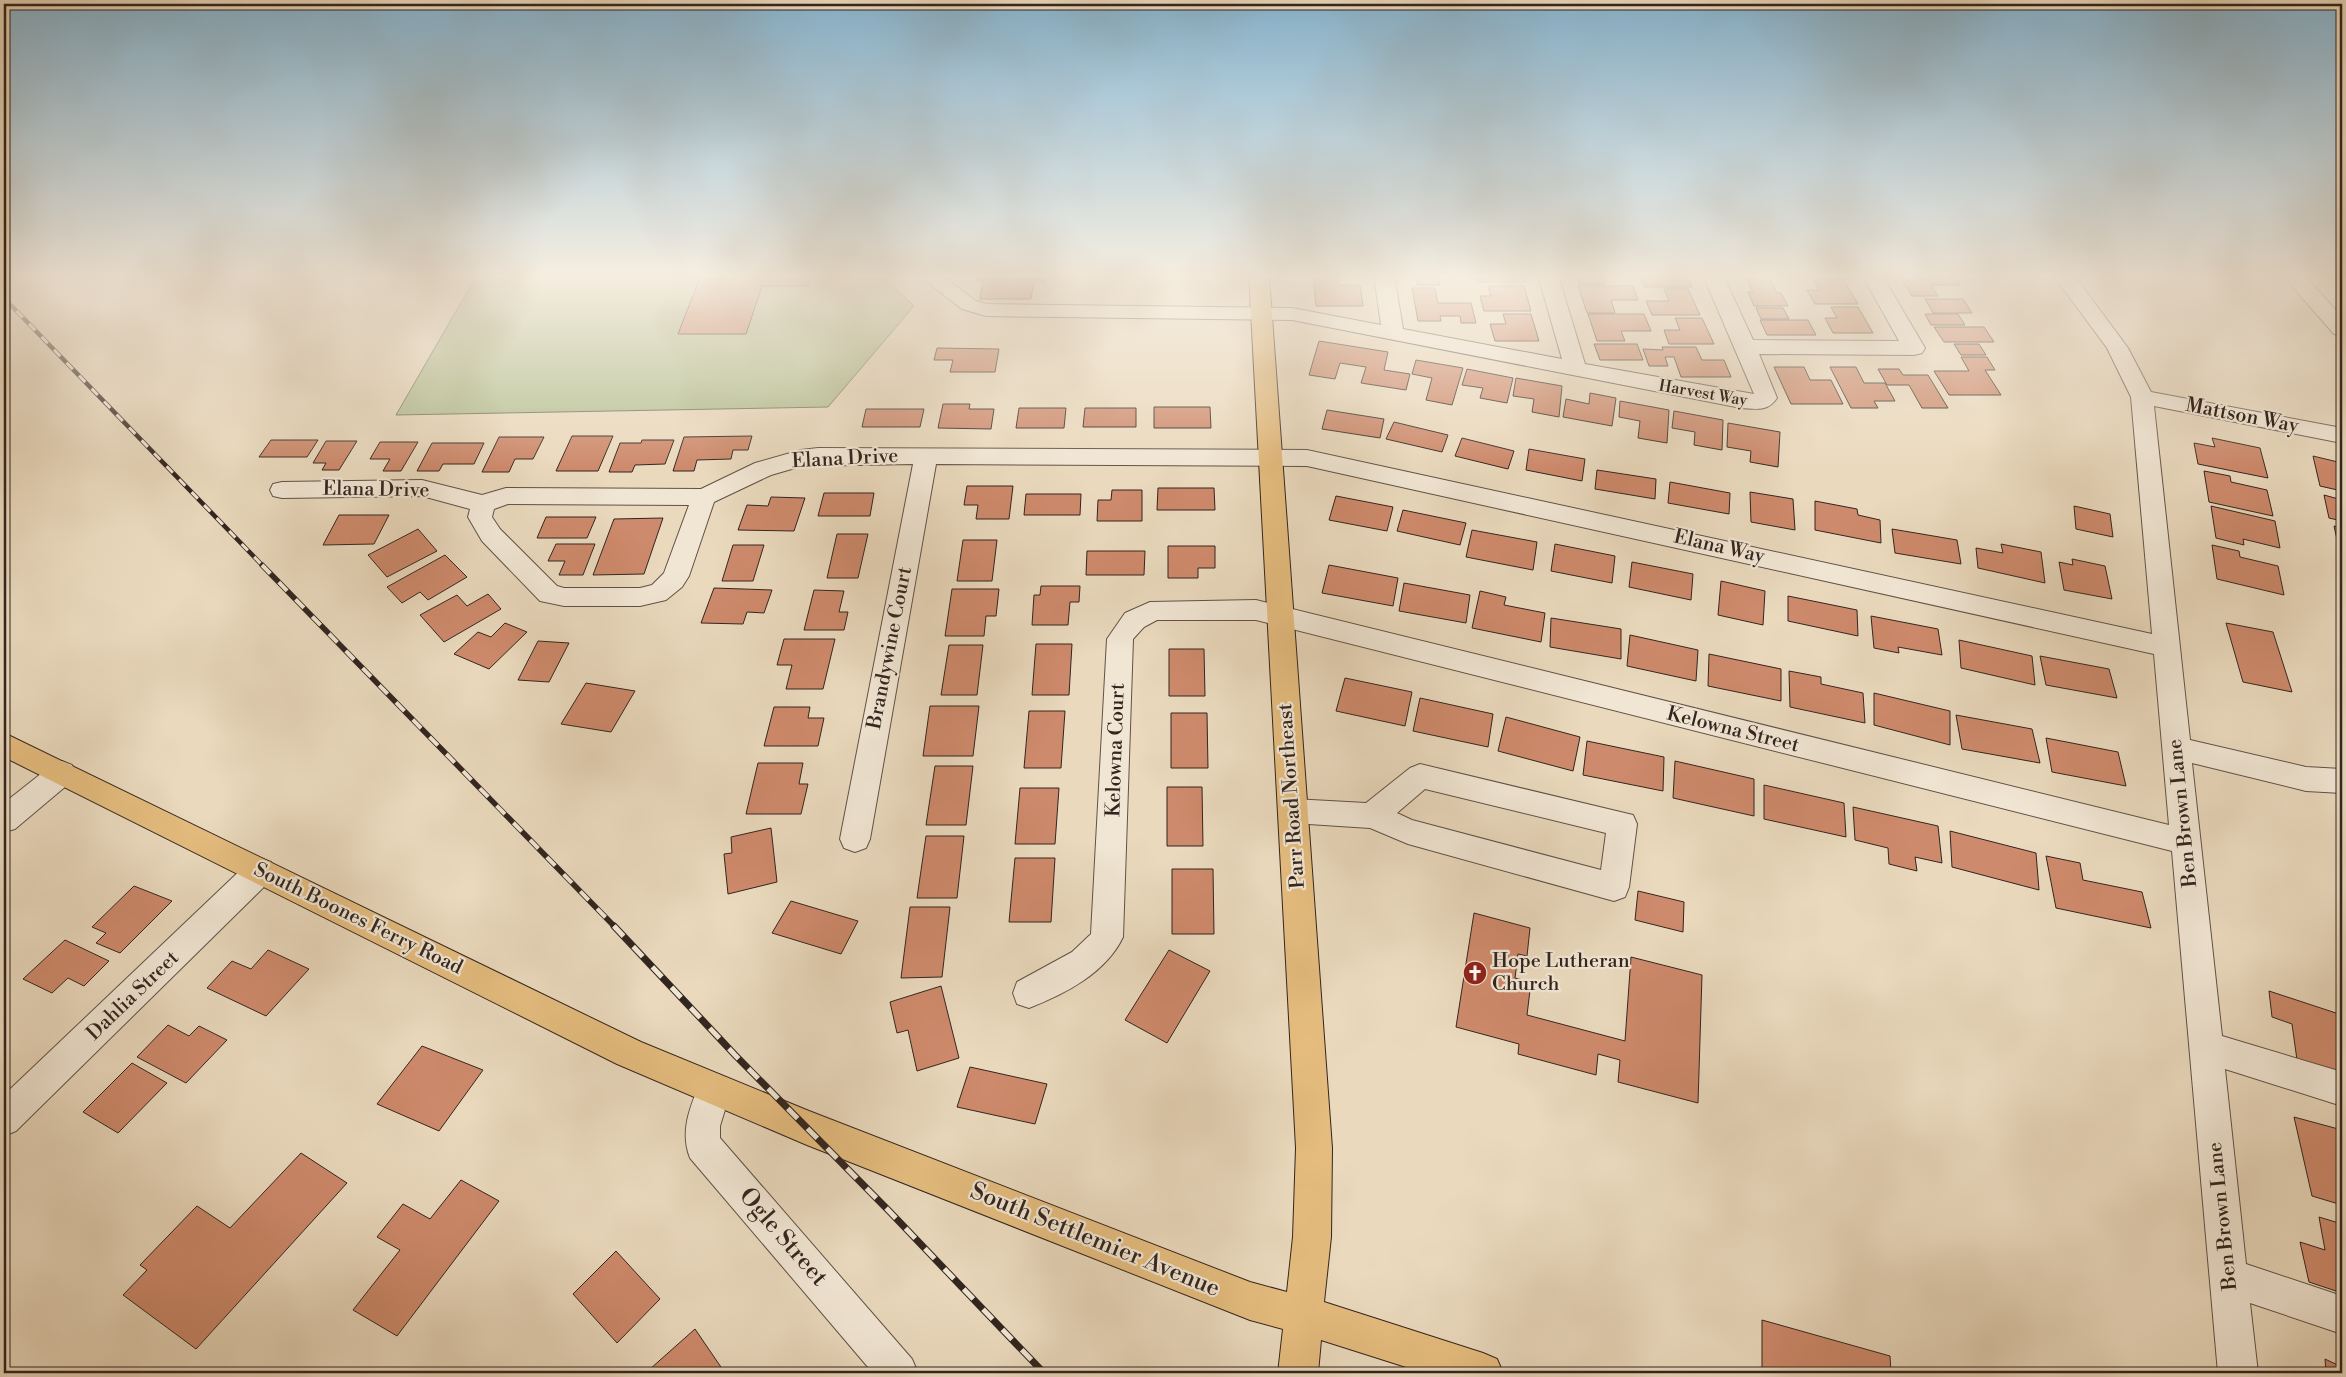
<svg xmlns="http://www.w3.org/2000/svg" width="2346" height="1377" viewBox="0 0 2346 1377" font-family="'Libre Bodoni',serif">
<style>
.green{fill:#b4c093;stroke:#737259}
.building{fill:#ce8a6c;stroke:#32251f}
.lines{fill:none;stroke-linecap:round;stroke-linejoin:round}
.minor-casing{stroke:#605246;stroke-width:2}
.major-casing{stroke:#32251f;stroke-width:2}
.minor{fill:#f1e6d4;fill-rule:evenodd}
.major{fill:#e5bc7e;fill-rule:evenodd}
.rail-far2-casing{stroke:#32251f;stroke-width:4.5}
.rail-far1-casing{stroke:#32251f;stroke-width:5.5}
.rail-casing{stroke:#32251f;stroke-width:7}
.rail-far2{stroke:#f1e6d4;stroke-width:3;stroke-dasharray:9;stroke-linecap:butt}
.rail-far1{stroke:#f1e6d4;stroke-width:4;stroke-dasharray:12;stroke-linecap:butt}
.rail{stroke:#f1e6d4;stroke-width:5;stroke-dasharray:14;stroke-linecap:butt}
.labels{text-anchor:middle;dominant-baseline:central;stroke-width:4.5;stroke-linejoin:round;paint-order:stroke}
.far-street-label{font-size:16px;fill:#32251f;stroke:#f1e6d4}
.street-label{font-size:20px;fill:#32251f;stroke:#f1e6d4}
.poi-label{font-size:20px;fill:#32251f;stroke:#f1e6d4;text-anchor:start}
.near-street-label{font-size:24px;fill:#32251f;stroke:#f1e6d4}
</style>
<rect width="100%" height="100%" fill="#ead9bd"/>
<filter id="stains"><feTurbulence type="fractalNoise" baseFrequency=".004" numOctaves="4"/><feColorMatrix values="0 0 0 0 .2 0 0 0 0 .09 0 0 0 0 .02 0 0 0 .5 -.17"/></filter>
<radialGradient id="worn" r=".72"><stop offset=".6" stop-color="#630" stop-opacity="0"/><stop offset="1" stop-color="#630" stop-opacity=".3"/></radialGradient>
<polygon class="green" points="477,275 881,275 914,306 828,407 396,415"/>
<g class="building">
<polygon points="701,275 811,275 808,286 762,286 746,334 678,334"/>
<polygon points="977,275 1045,275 1044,282 1034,282 1031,299 980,299 983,281 976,281"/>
<polygon points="1313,275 1338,275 1339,285 1360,285 1363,306 1316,306"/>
<polygon points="1415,275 1438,275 1440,285 1417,285"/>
<polygon points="1476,275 1523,275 1525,282 1478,282"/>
<polygon points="1576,275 1602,275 1605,284 1579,284"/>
<polygon points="1639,275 1687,275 1692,287 1644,287"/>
<polygon points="1743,275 1769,275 1771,279 1745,279"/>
<polygon points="1794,275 1840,275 1841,277 1795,277"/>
<polygon points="1899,275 1954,275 1960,285 1931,285 1938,296 1912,296"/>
<polygon points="1843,279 1858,304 1815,304 1807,290 1819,290 1814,280"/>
<polygon points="1747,281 1771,281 1777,293 1781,293 1788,306 1754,306 1748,292 1753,292"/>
<polygon points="1488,286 1524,286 1531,311 1484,311 1480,296 1491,296"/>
<polygon points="1578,286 1633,286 1638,300 1611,300 1615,313 1587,313"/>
<polygon points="1412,288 1435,288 1438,303 1471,303 1476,323 1461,323 1460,316 1440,316 1441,321 1418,321"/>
<polygon points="1664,289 1688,289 1700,315 1652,315 1646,301 1669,301"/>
<polygon points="1925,299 1963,299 1972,313 1933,313"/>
<polygon points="1831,307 1858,307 1873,333 1833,333 1825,318 1837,318"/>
<polygon points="1756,308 1783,308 1789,319 1761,319"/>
<polygon points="1503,314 1531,314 1539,341 1495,341 1490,324 1506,324"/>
<polygon points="1588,314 1644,314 1651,331 1621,331 1625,341 1597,341"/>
<polygon points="1925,314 1958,314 1965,325 1931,325"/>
<polygon points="1675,318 1702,318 1714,344 1669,344 1664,330 1680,330"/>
<polygon points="1760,320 1808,320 1816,335 1767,335"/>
<polygon points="1934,327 1984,327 1994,342 1944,342"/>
<polygon points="1319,341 1388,352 1384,370 1410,374 1406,390 1361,383 1366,367 1340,363 1335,379 1309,375"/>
<polygon points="1594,344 1637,344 1643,360 1600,360"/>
<polygon points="1954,344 1979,344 1986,355 1961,355"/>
<polygon points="1662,347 1696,347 1702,360 1724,360 1731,377 1681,377 1674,357 1665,357 1668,366 1649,366 1643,349 1663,350"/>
<polygon points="937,348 999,349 995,372 950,372 953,360 934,360"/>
<polygon points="1961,357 1987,357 1995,370 1985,370 2001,395 1949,395 1934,371 1969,371"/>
<polygon points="1416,360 1463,368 1452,405 1426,400 1432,378 1412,374"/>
<polygon points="1774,367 1804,367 1810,380 1831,380 1843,404 1791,404"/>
<polygon points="1830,367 1856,367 1864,383 1885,383 1895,401 1874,401 1878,408 1851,408"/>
<polygon points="1467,369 1513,378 1507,403 1480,398 1483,388 1462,385"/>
<polygon points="1878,369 1899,369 1903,375 1928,375 1948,408 1922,408 1909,385 1887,385"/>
<polygon points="1516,378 1562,386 1559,417 1532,412 1534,399 1513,396"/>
<polygon points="1590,393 1616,398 1612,426 1563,417 1566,399 1589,404"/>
<polygon points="1620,401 1669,410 1667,443 1638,438 1640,421 1619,417"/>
<polygon points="943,404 970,404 969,409 994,409 991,429 938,428"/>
<polygon points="1154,407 1210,407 1211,428 1154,428"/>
<polygon points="1019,408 1066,408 1064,428 1016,428"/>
<polygon points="1085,408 1136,408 1136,427 1083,427"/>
<polygon points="866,409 924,409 920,427 862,427"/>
<polygon points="1327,410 1384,419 1380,438 1322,429"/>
<polygon points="1674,411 1723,420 1722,450 1694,445 1695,432 1672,428"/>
<polygon points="1394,422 1448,435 1442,452 1386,439"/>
<polygon points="1728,423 1780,432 1778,467 1750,462 1751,451 1727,447"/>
<polygon points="572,436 613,436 598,471 556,471"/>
<polygon points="752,436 748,450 733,450 731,459 697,460 694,471 673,471 684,437"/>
<polygon points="499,437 544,437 533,459 515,459 509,472 482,472"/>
<polygon points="1462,438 1514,451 1508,469 1455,456"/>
<polygon points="2212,438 2260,448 2268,478 2198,464 2194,443 2215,447"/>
<polygon points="271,440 318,440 307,457 259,457"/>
<polygon points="642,440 674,440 665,464 635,465 632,472 609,472 620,443 641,443"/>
<polygon points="326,441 357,441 339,470 322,470 326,463 313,463"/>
<polygon points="380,442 418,442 401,471 383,471 390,459 370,459"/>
<polygon points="432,443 484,443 474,464 443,464 439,471 417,471"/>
<polygon points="1529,449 1585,459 1582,481 1526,470"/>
<polygon points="2313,456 2342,463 2342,491 2320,486"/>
<polygon points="1597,470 1656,479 1655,499 1595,489"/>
<polygon points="2204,471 2230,476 2231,482 2267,490 2273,516 2209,502"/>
<polygon points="1670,482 1730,493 1729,514 1668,503"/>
<polygon points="967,486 1013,486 1009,519 976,519 978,505 964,505"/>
<polygon points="1158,488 1214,488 1215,510 1157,510"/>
<polygon points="1112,490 1142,490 1142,521 1097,521 1098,500 1111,500"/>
<polygon points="1750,492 1793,499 1795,530 1751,522"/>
<polygon points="824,493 874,493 870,516 818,516"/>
<polygon points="1026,494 1081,494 1080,515 1024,515"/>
<polygon points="2324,495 2342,500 2342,521 2329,518"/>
<polygon points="1336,496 1393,507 1387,531 1329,520"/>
<polygon points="771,497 805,498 794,531 738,530 747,505 768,506"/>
<polygon points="1815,501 1857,509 1858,515 1880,520 1881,543 1815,530"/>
<polygon points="2074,506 2110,514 2113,537 2076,529"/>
<polygon points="2211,506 2275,521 2280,548 2243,539 2244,545 2216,538"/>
<polygon points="1403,510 1466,523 1460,545 1397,531"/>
<polygon points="339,515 389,515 374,544 323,545"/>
<polygon points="546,517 596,517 587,538 537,538"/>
<polygon points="663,518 644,574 593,575 614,519"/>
<polygon points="2334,526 2342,528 2342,554 2340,553"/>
<polygon points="418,529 437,551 387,577 368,555"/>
<polygon points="1892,529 1957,540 1961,564 1895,553"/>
<polygon points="1472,530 1537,542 1533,570 1466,557"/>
<polygon points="837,534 868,534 858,578 827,578"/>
<polygon points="963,540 997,540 992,581 957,581"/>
<polygon points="556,544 595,544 583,575 559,575 565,561 548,561"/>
<polygon points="1555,544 1615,556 1612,583 1551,571"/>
<polygon points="2001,544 2041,552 2045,583 1978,568 1976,548 2003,553"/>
<polygon points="733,545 764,545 753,581 722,581"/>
<polygon points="2212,545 2239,551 2240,557 2278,566 2284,595 2217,579"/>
<polygon points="1168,546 1215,546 1215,568 1198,568 1198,578 1168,578"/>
<polygon points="1087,551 1145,551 1144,575 1086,575"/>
<polygon points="445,555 467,577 428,600 420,592 402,603 387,587"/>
<polygon points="2072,559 2105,566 2112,599 2064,590 2059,562 2073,565"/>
<polygon points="1632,562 1693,574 1691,600 1629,587"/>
<polygon points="1329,565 1398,578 1393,606 1322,593"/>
<polygon points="1721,581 1765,591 1763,625 1718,615"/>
<polygon points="1404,583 1470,595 1466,623 1399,611"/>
<polygon points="1041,586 1080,586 1079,602 1070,602 1068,625 1032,625 1034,595 1040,595"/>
<polygon points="714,588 772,590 764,613 747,612 743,624 701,623"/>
<polygon points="952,589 999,589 996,616 986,616 984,636 945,636"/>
<polygon points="814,590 844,591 839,612 848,612 844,630 804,630"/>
<polygon points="1480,591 1506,597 1504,605 1545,613 1541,642 1472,628"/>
<polygon points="488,594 501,609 444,642 420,615 457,595 467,606"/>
<polygon points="1788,596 1857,610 1858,636 1788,621"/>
<polygon points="1871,616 1938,629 1942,655 1898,647 1899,653 1874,648"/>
<polygon points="1551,618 1621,629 1621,659 1550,647"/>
<polygon points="505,623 527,632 489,669 454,654 478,632 491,637"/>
<polygon points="2226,623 2273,632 2292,692 2243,682"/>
<polygon points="1630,635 1698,650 1696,681 1627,666"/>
<polygon points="784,639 835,639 823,689 786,689 792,665 777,665"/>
<polygon points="1959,640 2032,656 2035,685 1961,668"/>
<polygon points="538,641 569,643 549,682 518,680"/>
<polygon points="1036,644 1072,644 1069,695 1032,695"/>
<polygon points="949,645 983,645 977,695 941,695"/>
<polygon points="1169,649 1204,649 1205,696 1169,696"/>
<polygon points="1709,654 1781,669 1781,701 1708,686"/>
<polygon points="2040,656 2109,669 2117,698 2046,685"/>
<polygon points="1789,671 1821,677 1821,684 1863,693 1865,723 1790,707"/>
<polygon points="1345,678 1412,692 1405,726 1336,711"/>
<polygon points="586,683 635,691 611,732 561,724"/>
<polygon points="1874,693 1950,711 1950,745 1874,725"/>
<polygon points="1420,698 1493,714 1488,747 1413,731"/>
<polygon points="930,706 979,706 973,756 923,756"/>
<polygon points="774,707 810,707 808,718 824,718 818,746 764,746"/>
<polygon points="1029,711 1065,711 1061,768 1024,768"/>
<polygon points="1171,713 1207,713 1208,768 1171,768"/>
<polygon points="1956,715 2032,729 2040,763 1962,749"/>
<polygon points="1506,717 1580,737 1573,771 1498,751"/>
<polygon points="2046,738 2118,752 2126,786 2052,772"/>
<polygon points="1587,741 1664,757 1663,791 1583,775"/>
<polygon points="1675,761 1754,779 1754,816 1673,798"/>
<polygon points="758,763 803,763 799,784 808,784 801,814 746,814"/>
<polygon points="935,766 973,766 966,825 926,825"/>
<polygon points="1764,785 1844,803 1846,837 1764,819"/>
<polygon points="1167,787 1202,787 1203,846 1167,846"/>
<polygon points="1020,788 1059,788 1055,844 1015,844"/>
<polygon points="1853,807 1938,826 1942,863 1915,857 1917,871 1889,864 1888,848 1855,840"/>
<polygon points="771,828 777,882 728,894 724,854 732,853 731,837"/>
<polygon points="1950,831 2036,853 2039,890 1952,867"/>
<polygon points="926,836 964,836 957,898 917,898"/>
<polygon points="2046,856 2080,863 2083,880 2142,892 2151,928 2056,908"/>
<polygon points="1015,858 1055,858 1051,922 1009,922"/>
<polygon points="1172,869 1213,869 1214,934 1172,934"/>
<polygon points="134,886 172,901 120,953 96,943 106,933 92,927"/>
<polygon points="1638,891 1684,902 1683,932 1635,920"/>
<polygon points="791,901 858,921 841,954 772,933"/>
<polygon points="910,907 950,907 942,977 901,978"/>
<polygon points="1474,913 1530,928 1527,956 1518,954 1515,978 1531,982 1527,1015 1625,1041 1631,957 1702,975 1698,1103 1618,1082 1620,1060 1598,1054 1596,1075 1518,1054 1519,1044 1456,1027"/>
<polygon points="65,940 109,961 84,986 68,978 52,993 23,979"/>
<polygon points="268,950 309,969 266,1016 207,988 232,961 251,969"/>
<polygon points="1169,950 1210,971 1167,1043 1125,1020"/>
<polygon points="941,986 959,1058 917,1071 908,1030 897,1033 890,1002"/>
<polygon points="2269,991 2342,1015 2342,1075 2297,1060 2292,1024 2272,1017"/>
<polygon points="168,1025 189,1036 199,1026 227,1040 186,1083 137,1057"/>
<polygon points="422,1046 483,1070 439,1131 377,1104"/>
<polygon points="132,1063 167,1083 118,1133 83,1112"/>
<polygon points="970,1067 1047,1084 1035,1124 957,1107"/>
<polygon points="2294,1117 2342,1130 2342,1205 2312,1196"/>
<polygon points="301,1153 347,1183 196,1349 123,1295 147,1270 140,1265 197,1206 230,1228"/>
<polygon points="461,1180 499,1201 397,1336 353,1310 400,1250 377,1237 403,1204 430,1219"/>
<polygon points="2319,1217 2342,1224 2342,1293 2309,1282 2300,1242 2325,1250"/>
<polygon points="616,1251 660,1299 617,1343 573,1294"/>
<polygon points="1762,1320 1890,1356 1891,1373 1762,1373"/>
<polygon points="695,1329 725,1373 653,1373 650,1369"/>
<polygon points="2325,1359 2342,1367 2342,1373 2326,1373"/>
</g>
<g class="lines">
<g class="minor-casing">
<g id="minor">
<path d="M918,275h24l34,26 11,3 305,4 89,17 -7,-50h20l9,54 159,30 -24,-84h20l27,89 169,30 -51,-119h20l30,65 146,1 -37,-66h20l43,73 -3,5 -8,2 -155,-1 18,44c-9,14 -21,11 -36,10l-449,-88 -306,-4 -24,-7z"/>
<path d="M2053,275h21l54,73 23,44 191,36v15l-188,-37 36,334 116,27 36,2v24l-36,-2 -114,-28 30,273 120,36v34l-117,-37 21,195 96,32v38l-92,-31 8,70h-40l-46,-522 -916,-231h-99l-13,7 -11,12 -10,298c-17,36 -58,57 -94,71l-12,-4 -4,-11 4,-11 55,-30 19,-18 16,-295 18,-26 25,-11 106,-2 913,225 -15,-171 -847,-188 -371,-2 -66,375 -4,9 -11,4 -11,-4 -4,-9 73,-375 -111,2 -31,9 -57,27 -25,74 -7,11 -16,13 -26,6h-76l-24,-5 -58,-60 -14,-24 2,-8 -48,-13 -140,2 -9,-2 -3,-6 3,-6 9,-2 140,-2 60,15 24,-7 195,1 54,-26 46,-13 17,-2 489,2 845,184 -21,-237 -24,-49zM508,504l181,1 -25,68 -12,12 -12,3h-76l-7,-2 -57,-57 -8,-12 2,-8z"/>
<polygon points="2282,275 2304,275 2342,317 2342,335 2334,334"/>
<polygon points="62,761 72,765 76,773 72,781 15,829 4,832 4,803 52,765"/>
<path d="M1420,764l213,51 4,9 -8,63 -4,10 -11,4 -206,-57 -38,-16 -77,-5 -10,-3 -5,-9 5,-9 10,-3 73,4 44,-35zM1425,789l181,44 -5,37 -189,-50 -15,-7z"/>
<polygon points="260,858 271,862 275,871 271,880 16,1131 4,1136 4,1095 249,862"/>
<path d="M714,1073l12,5 5,12 -11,36v12l192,221 6,14h-45l-183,-215c-11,-28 1,-53 12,-80z"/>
</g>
</g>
<g class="major-casing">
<polygon id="major" points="1249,275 1269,275 1332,1148 1331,1237 1324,1302 1483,1353 1497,1359 1503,1373 1425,1373 1321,1340 1318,1373 1278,1373 1283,1329 1250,1320 807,1145 617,1064 4,757 4,733 641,1042 809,1111 1250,1282 1287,1292 1293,1237 1296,1148"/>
</g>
<use href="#minor" class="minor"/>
<use href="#major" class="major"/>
<g class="rail-far2-casing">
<polyline id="rail-far2" points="4,298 263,566"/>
</g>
<g class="rail-far1-casing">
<polyline id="rail-far1" points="262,565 615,927"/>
</g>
<g class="rail-casing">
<polyline id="rail" points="614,926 735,1055 890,1212 1044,1373"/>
</g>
<use href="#rail-far2" class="rail-far2"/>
<use href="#rail-far1" class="rail-far1"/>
<use href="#rail" class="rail"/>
</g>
<linearGradient id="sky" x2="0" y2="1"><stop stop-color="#88b6d2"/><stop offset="0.59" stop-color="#f6eee1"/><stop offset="1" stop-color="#f6eee1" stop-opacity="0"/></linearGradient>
<rect width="2346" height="468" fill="url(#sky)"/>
<defs>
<g id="church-disc" transform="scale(1.25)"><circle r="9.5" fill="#8f2418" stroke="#f1e6d4"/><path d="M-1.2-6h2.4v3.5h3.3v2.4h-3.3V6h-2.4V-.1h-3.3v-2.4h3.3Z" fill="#fff"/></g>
</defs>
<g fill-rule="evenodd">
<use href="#church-disc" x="1475" y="973"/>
</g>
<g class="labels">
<g class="far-street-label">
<text transform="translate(1703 393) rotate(10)">Harvest Way</text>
</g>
<g class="street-label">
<text transform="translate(2242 416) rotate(11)">Mattson Way</text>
<text transform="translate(845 459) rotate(-3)">Elana Drive</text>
<text transform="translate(376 490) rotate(1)">Elana Drive</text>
<text transform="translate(1719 547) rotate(13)">Elana Way</text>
<text transform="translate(890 648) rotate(-79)">Brandywine Court</text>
<text transform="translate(1733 730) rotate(14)">Kelowna Street</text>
<text transform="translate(1116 750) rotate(-88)">Kelowna Court</text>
<text transform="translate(1292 796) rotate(-94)">Parr Road Northeast</text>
<text transform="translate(2183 813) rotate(-96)">Ben Brown Lane</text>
<text transform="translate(358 919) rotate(26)">South Boones Ferry Road</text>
<text transform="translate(133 996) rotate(-44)">Dahlia Street</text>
<text transform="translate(2223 1216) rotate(-96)">Ben Brown Lane</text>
</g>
<g class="poi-label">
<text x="1492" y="961">Hope Lutheran<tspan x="1492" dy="23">Church</tspan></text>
</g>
<g class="near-street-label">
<text transform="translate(783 1237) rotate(49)">Ogle Street</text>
<text transform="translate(1095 1240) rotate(22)">South Settlemier Avenue</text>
</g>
</g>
<rect width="2346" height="1377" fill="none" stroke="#ead9bd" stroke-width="20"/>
<rect x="5" y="5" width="2336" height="1367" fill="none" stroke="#32251f" stroke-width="2.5"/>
<rect x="10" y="10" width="2326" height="1357" fill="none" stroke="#32251f"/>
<rect width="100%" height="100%" filter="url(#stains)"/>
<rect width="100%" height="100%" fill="url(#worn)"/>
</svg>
